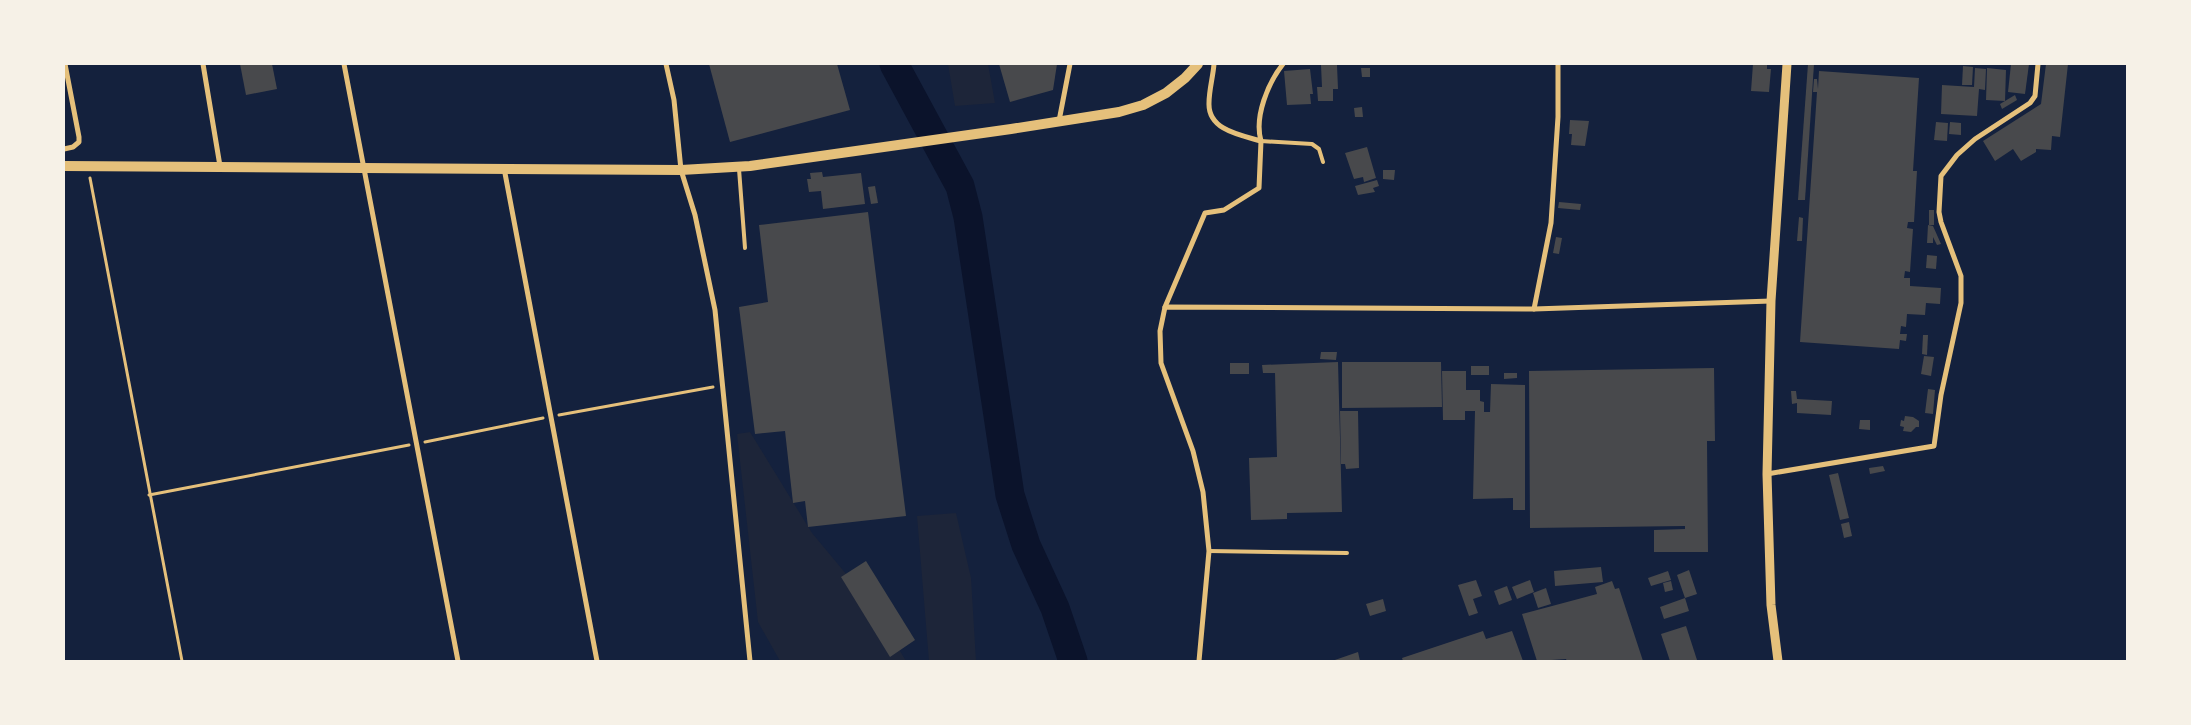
<svg xmlns="http://www.w3.org/2000/svg" width="2191" height="725" viewBox="0 0 2191 725" font-family="Raleway,sans-serif">
<style>
.green{fill:#1d2539}
.lines{fill:none;stroke-linecap:round;stroke-linejoin:round}
.river{stroke:#0b132b;stroke-width:29}
.building{fill:#48494c}
.path{stroke:#e5c07b;stroke-width:3}
.service{stroke:#e5c07b;stroke-width:4}
.minor{stroke:#e5c07b;stroke-width:5}
.tertiary{stroke:#e5c07b;stroke-width:9}
.secondary{stroke:#e5c07b;stroke-width:10}
</style>
<rect width="100%" height="100%" fill="#14213d"/>
<g class="green">
<polygon points="948,64 988,64 995,103 955,106"/>
<polygon points="750,432 812,533 872,605 906,661 780,661 758,622 737,434"/>
<polygon points="956,513 971,578 976,661 929,661 917,516"/>
</g>
<g class="lines">
<polyline class="river" points="894,64 960,186 968,217 1010,495 1026,545 1055,608 1073,661"/>
</g>
<g class="building">
<polygon points="240,64 272,64 277,89 246,95"/>
<polygon points="709,64 837,64 850,110 730,142"/>
<polygon points="999,64 1057,64 1053,90 1010,102"/>
<polygon points="1753,64 1767,64 1767,69 1771,69 1769,92 1751,91"/>
<polygon points="1808,64 1814,64 1805,200 1798,200"/>
<polygon points="2011,64 2029,64 2025,94 2008,92"/>
<polygon points="2046,64 2068,64 2060,137 2052,136 2051,150 2036,149 2036,152 2021,161 2013,149 1995,161 1983,141 2041,104"/>
<polygon points="1321,65 1337,65 1338,89 1333,89 1333,101 1318,101 1317,87 1322,87"/>
<polygon points="1963,66 1973,67 1972,85 1962,85"/>
<polygon points="1361,68 1370,68 1370,77 1362,77"/>
<polygon points="1975,68 1986,69 1985,90 1979,89 1977,116 1941,114 1942,85 1974,87"/>
<polygon points="1987,68 2006,70 2005,101 1986,100"/>
<polygon points="1310,69 1313,94 1310,94 1311,104 1287,105 1284,71"/>
<polygon points="1819,71 1919,78 1913,171 1917,171 1914,222 1908,222 1907,228 1913,229 1910,272 1905,271 1904,278 1910,278 1910,286 1941,288 1940,304 1926,303 1925,315 1907,314 1906,327 1901,326 1900,334 1907,334 1906,341 1900,340 1899,349 1800,342 1817,92 1813,92 1814,79 1817,79 1818,89"/>
<polygon points="2015,95 2017,100 2002,109 2000,104"/>
<polygon points="1362,107 1363,117 1355,117 1354,108"/>
<polygon points="1570,120 1589,121 1585,146 1571,145 1572,134 1569,134"/>
<polygon points="1936,122 1948,123 1947,141 1934,140"/>
<polygon points="1950,122 1961,123 1961,135 1949,134"/>
<polygon points="1367,147 1376,178 1364,182 1363,177 1354,179 1345,153"/>
<polygon points="1383,170 1395,170 1394,180 1383,179"/>
<polygon points="822,172 823,177 861,173 865,204 823,209 821,191 809,192 807,179 811,179 810,173"/>
<polygon points="1377,180 1379,186 1373,188 1375,192 1358,195 1355,186"/>
<polygon points="875,186 878,203 871,204 868,187"/>
<polygon points="1559,202 1581,204 1580,210 1558,208"/>
<rect x="1929" y="210" width="5" height="15"/>
<polygon points="868,212 906,516 808,527 805,501 793,503 785,431 755,434 739,307 768,302 759,225"/>
<polygon points="1799,217 1803,218 1802,241 1797,241"/>
<polygon points="1928,225 1933,226 1941,244 1937,245 1933,237 1933,243 1927,243"/>
<polygon points="1556,237 1562,238 1559,254 1553,253"/>
<polygon points="1927,255 1937,256 1936,269 1926,268"/>
<polygon points="1923,335 1928,335 1927,355 1922,354"/>
<polygon points="1321,352 1337,352 1336,360 1320,359"/>
<polygon points="1924,356 1934,357 1931,376 1921,374"/>
<polygon points="1338,362 1342,512 1287,513 1287,519 1251,520 1249,458 1277,457 1275,373 1263,373 1262,365"/>
<polygon points="1342,362 1441,362 1442,407 1342,408"/>
<rect x="1230" y="363" width="19" height="11"/>
<rect x="1471" y="366" width="18" height="9"/>
<polygon points="1714,368 1715,441 1707,441 1708,552 1654,552 1654,530 1685,529 1685,526 1530,528 1529,371"/>
<polygon points="1442,371 1466,371 1466,390 1480,390 1480,401 1484,402 1484,412 1490,412 1491,384 1525,385 1525,510 1513,510 1513,498 1473,499 1475,411 1465,411 1465,420 1443,420"/>
<polygon points="1504,373 1517,373 1517,378 1504,379"/>
<polygon points="1928,389 1935,390 1933,414 1925,413"/>
<polygon points="1791,391 1796,391 1797,399 1832,401 1831,415 1797,413 1797,403 1792,404"/>
<polygon points="1340,411 1358,411 1359,468 1346,469 1345,464 1341,464"/>
<polygon points="1905,416 1913,417 1919,421 1919,427 1916,427 1911,432 1903,431 1904,427 1900,426 1901,420 1904,421"/>
<polygon points="1860,420 1870,420 1870,430 1859,429"/>
<polygon points="1883,466 1885,471 1870,474 1869,468"/>
<polygon points="1838,473 1849,518 1840,520 1829,475"/>
<polygon points="1849,522 1852,536 1844,538 1841,524"/>
<polygon points="866,561 915,640 890,657 841,577"/>
<polygon points="1601,567 1603,582 1555,586 1554,571"/>
<polygon points="1689,570 1697,594 1685,598 1677,575"/>
<polygon points="1668,571 1671,580 1651,586 1648,578"/>
<polygon points="1476,580 1482,596 1473,599 1478,613 1469,616 1458,585"/>
<polygon points="1530,580 1534,592 1517,599 1512,587"/>
<polygon points="1612,581 1615,589 1619,588 1643,661 1567,661 1566,659 1537,661 1522,614 1597,594 1595,587"/>
<polygon points="1671,581 1673,590 1665,592 1663,583"/>
<polygon points="1507,586 1512,600 1499,605 1494,591"/>
<polygon points="1546,588 1551,604 1538,608 1533,593"/>
<polygon points="1685,598 1689,611 1664,619 1660,607"/>
<polygon points="1383,599 1386,611 1370,616 1366,604"/>
<polygon points="1686,626 1697,660 1670,661 1661,634"/>
<polygon points="1483,631 1486,639 1512,631 1523,661 1403,661 1402,658"/>
<polygon points="1358,652 1360,661 1332,661"/>
</g>
<g class="lines">
<g class="path">
<polyline points="90,178 182,661"/>
<polyline points="559,415 713,387"/>
<polyline points="425,442 543,418"/>
<polyline points="149,495 409,445"/>
</g>
<g class="service">
<polyline points="1261,141 1312,144 1319,149 1323,162"/>
<polyline points="739,169 745,248"/>
<polyline points="1209,551 1347,553"/>
</g>
<g class="minor">
<polyline points="203,64 220,166"/>
<polyline points="344,64 458,661"/>
<polyline points="666,64 674,100 681,170 695,215 715,310 750,661"/>
<path d="M1214,64c-1,13 -5,26 -5,39 -1,27 31,32 52,38 -7,-24 7,-58 22,-77"/>
<polyline points="1059,121 1070,64"/>
<polyline points="64,149 73,147 79,142 79,137 65,64"/>
<polyline points="504,168 597,661"/>
<polyline points="1165,307 1205,213 1224,210 1259,188 1261,141"/>
<polyline points="1534,309 1551,223 1558,117 1558,64"/>
<polyline points="1767,474 1934,446 1941,395 1961,303 1961,276 1941,222 1939,212 1941,176 1957,155 1975,139 2030,103 2035,96 2038,64"/>
<polyline points="1199,661 1209,551 1203,492 1193,451 1161,363 1160,331 1165,307 1534,309 1771,301"/>
</g>
<polyline class="tertiary" points="1778,661 1771,605 1767,474 1771,301 1787,64"/>
<polyline class="secondary" points="64,166 681,170 750,166 1011,129 1119,112 1143,105 1166,93 1185,78 1198,64"/>
</g>
<rect width="2191" height="725" fill="none" stroke="#f6f1e7" stroke-width="130"/>
</svg>
